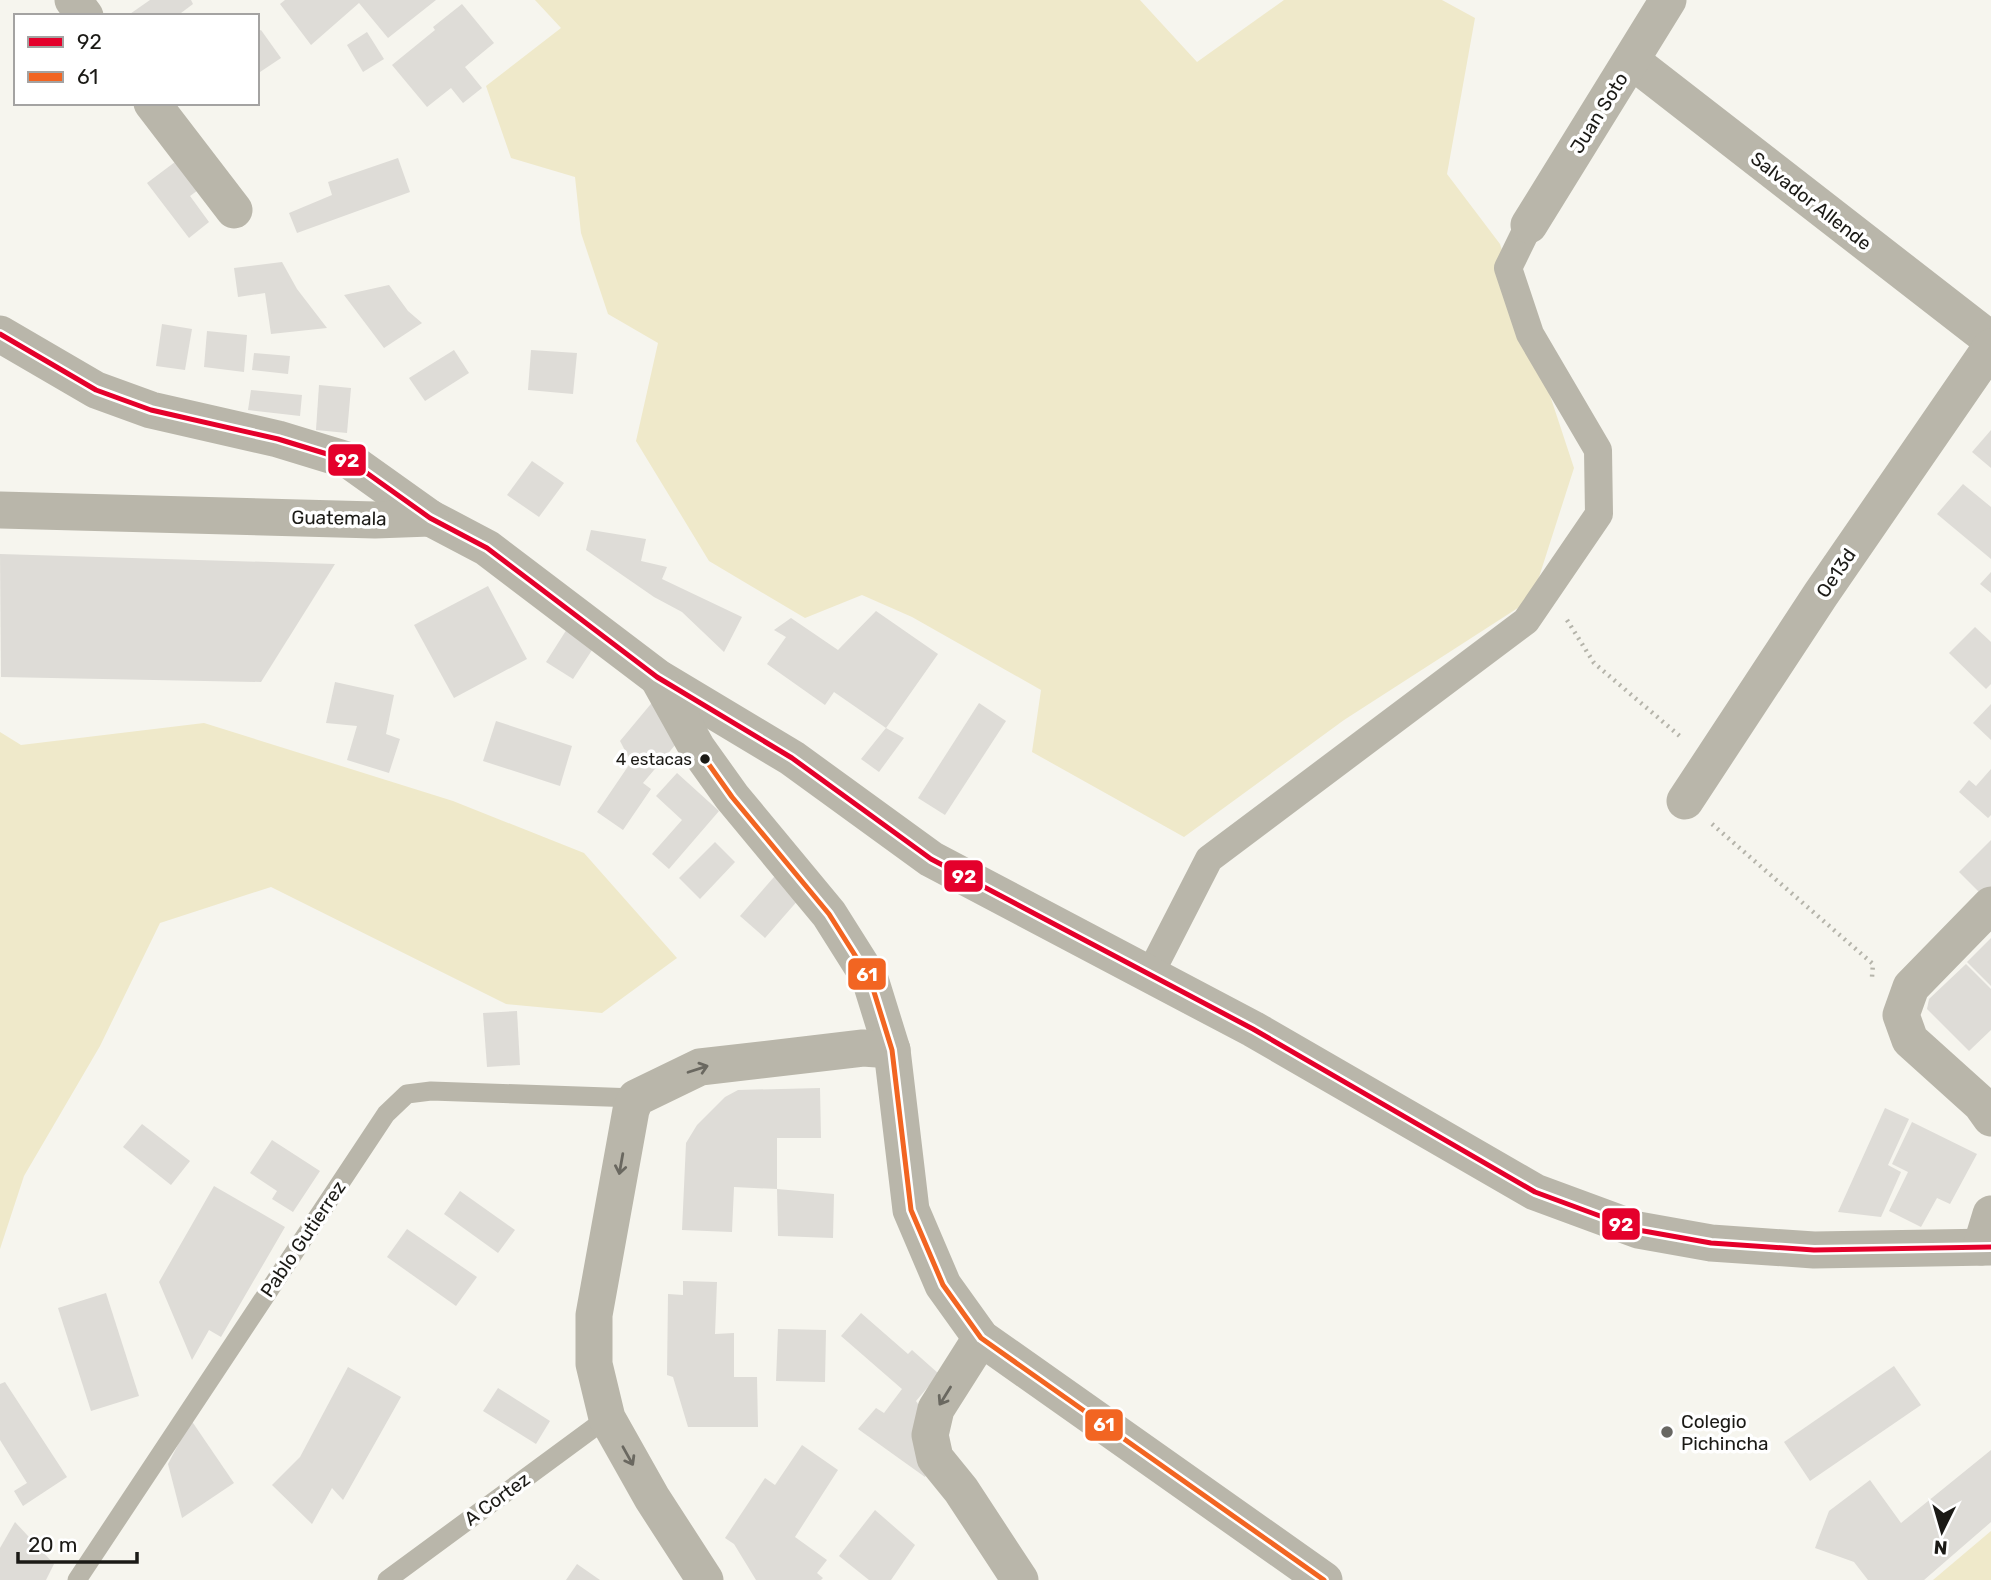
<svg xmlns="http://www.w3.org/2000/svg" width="1991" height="1580" viewBox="0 0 1991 1580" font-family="Rubik,sans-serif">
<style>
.green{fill:#efe9ca}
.building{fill:#dedcd7}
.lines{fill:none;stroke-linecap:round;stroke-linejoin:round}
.path{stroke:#b5b4aa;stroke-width:4.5;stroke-dasharray:2 5;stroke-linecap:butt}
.service{stroke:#b9b6aa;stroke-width:19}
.pedestrian{stroke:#b9b6aa;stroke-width:28}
.minor{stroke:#b9b6aa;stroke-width:37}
.bus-1-casing{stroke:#fff;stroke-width:10}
.bus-2-casing{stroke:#fff;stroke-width:10}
.bus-1{stroke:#e4002b;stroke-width:5}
.bus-2{stroke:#f26522;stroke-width:5}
.oneway{stroke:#6a6860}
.bus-dot{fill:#1b1a16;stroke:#fff;stroke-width:2.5}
.poi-dot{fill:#686762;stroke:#fff;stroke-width:2.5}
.labels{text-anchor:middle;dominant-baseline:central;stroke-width:7;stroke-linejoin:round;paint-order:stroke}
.bus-label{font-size:17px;fill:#1b1a16;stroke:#fff;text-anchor:end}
.street-label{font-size:19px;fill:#1b1a16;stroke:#fff}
.poi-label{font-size:19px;fill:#1b1a16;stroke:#fff;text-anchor:start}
.line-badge{stroke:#fff;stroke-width:2.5}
.badge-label{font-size:19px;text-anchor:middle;font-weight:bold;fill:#fff}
</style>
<rect width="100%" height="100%" fill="#f6f5ee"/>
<g class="green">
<polygon points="535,0 1140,0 1197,62 1284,0 1442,0 1475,18 1447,174 1500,244 1574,468 1532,599 1344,720 1184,837 1032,752 1041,690 912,617 862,595 805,618 709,561 636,441 658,343 608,314 581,233 575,177 511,158 486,86 561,28"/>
<polygon points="204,723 453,801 584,853 677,958 602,1013 506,1004 271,887 160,923 100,1046 24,1176 0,1249 0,732 21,745"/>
<polygon points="1991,1531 1991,1580 1933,1580"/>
</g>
<g class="building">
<polygon points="150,0 191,0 193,4 177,16 127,16"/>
<polygon points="285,0 436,0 388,38 359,3 311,45 280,4"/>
<polygon points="462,4 494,43 465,67 482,88 463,103 451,88 427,107 392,65 435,30 433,27"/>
<polygon points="261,30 281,58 257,74 257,32"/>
<polygon points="367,32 384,59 363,72 347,45"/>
<polygon points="187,153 209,182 190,196 209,222 189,238 147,183"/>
<polygon points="398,158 410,192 297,233 289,213 332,195 328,182"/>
<polygon points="282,262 297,289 327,328 271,334 265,293 238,297 234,268"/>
<polygon points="389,285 408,311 422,323 384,348 344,295"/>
<polygon points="162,324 192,329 185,370 156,366"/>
<polygon points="207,331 247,335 244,372 204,367"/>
<polygon points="454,350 469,373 425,401 409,378"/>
<polygon points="531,350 577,353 573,394 528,390"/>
<polygon points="254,353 290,356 288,374 252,370"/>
<polygon points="319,385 351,388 347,433 316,430"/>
<polygon points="251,390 302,395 300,416 248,410"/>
<polygon points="1991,430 1991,468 1972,452"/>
<polygon points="532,461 564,483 539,517 507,495"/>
<polygon points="1963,484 1991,507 1991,559 1937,514"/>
<polygon points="591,530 646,539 641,561 667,567 662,579 742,617 724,652 682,612 654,597 586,550"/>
<polygon points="0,554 335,564 261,682 1,677"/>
<polygon points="1991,572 1991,593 1980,584"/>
<polygon points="488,586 527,659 454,698 414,625"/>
<polygon points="876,611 938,654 886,728 834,692 825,705 767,664 786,637 774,630 791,618 838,650"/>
<polygon points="1975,627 1991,642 1991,684 1986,689 1949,653"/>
<polygon points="567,629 594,647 573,679 546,662"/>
<polygon points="335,682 394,695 386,734 400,739 389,773 347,760 357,726 326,723"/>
<polygon points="655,699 681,738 643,783 651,789 623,830 597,812 631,762 620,741"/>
<polygon points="979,703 1006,721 945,815 918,798"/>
<polygon points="1991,704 1991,740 1973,723"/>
<polygon points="496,721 572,746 560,786 483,761"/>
<polygon points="886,728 904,738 879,772 861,759"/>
<polygon points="1991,769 1991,815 1988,818 1959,792 1969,780 1976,786"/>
<polygon points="677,773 719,811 669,869 652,854 682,820 656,796"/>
<polygon points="1991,840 1991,896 1987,900 1959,872"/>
<polygon points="715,842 735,862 700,899 679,878"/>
<polygon points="781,869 806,891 765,938 740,916"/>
<polygon points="1991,938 1991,986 1967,962"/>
<polygon points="1966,964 1991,989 1991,1030 1969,1051 1927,1009 1929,999"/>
<polygon points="517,1011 520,1065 487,1067 483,1013"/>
<polygon points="820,1088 821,1138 777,1138 777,1189 734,1187 732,1232 682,1230 686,1143 697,1125 725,1097 738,1090"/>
<polygon points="1885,1108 1909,1119 1888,1165 1901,1172 1881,1217 1838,1212"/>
<polygon points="1912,1122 1977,1154 1950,1204 1937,1198 1921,1227 1889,1211 1908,1172 1892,1164"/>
<polygon points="142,1124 190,1161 171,1185 123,1147"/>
<polygon points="272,1140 320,1171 293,1212 272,1199 277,1191 250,1173"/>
<polygon points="214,1186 285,1227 221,1337 209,1330 192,1360 159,1282"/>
<polygon points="777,1189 834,1194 833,1238 778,1236"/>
<polygon points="460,1191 515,1230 498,1253 444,1214"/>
<polygon points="407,1229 477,1277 456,1306 387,1257"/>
<polygon points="683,1281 717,1282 715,1334 734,1333 734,1377 757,1377 758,1427 688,1427 673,1377 667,1375 668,1294 683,1295"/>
<polygon points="106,1293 139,1396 91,1411 58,1308"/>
<polygon points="861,1313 908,1354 912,1350 939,1374 916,1401 931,1423 933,1461 925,1477 858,1429 876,1408 884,1413 902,1389 841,1336"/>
<polygon points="778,1329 826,1330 825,1382 776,1381"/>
<polygon points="1894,1366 1921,1405 1810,1481 1784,1442"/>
<polygon points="348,1367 401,1397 343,1500 332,1488 312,1524 272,1485 300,1457"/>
<polygon points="5,1382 67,1477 23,1506 14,1491 27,1483 0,1440 0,1384"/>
<polygon points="498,1388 550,1421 536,1444 483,1411"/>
<polygon points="191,1420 234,1483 182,1518 168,1464"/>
<polygon points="802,1445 838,1470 795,1537 827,1560 817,1573 823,1578 821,1580 756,1580 734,1544 725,1538 765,1478 775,1485"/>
<polygon points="1991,1450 1991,1522 1924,1580 1868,1580 1854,1562 1815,1548 1829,1511 1870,1480 1901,1523"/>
<polygon points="875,1510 915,1545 891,1580 869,1580 839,1556"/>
<polygon points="15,1522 54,1564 46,1580 0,1580 0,1548"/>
<polygon points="577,1564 600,1580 566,1580"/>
</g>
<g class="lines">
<g class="path">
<polyline points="1567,620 1594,663 1682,738"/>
<polyline points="1712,824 1873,964 1872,977"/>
</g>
<g class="service">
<polyline points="77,1580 386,1114 407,1094 431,1091 636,1098"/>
<polyline points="387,1580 607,1418"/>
</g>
<polyline class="pedestrian" points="1150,974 1209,859 1526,621 1599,514 1598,450 1530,334 1508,268 1529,225"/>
<g class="minor">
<polyline points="73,0 85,16"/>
<polyline points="1632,61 1991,340"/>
<polyline points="152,103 234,210"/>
<polyline points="1529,225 1668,0"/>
<polyline points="0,334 96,390 151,410 278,439 350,461 430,518 487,548 657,677 792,758 931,859 1253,1029 1535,1192 1638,1230 1711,1243 1814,1250 1991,1247"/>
<polyline points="0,510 375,520 430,518"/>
<polyline points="658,678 697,748 732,797 829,914 870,979 892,1050 911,1210 943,1285 981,1338 1324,1580"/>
<polyline points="1685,801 1821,594 1991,347"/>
<polyline points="1991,905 1911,987 1901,1015 1910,1040 1981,1104 1991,1118"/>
<polyline points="1981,1247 1991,1214"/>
<polyline points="981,1338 936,1409 930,1435 935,1458 961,1490 1020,1580"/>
<polyline points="705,1580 652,1498 607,1418 594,1364 594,1315 631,1110 636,1098 700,1067 863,1048 892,1050"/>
</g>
<g class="bus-1-casing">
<polyline id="bus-1" points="0,334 96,390 151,410 278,439 350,461 430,518 487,548 657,677 792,758 931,859 1253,1029 1535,1192 1638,1230 1711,1243 1814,1250 1991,1247"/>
</g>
<g class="bus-2-casing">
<polyline id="bus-2" points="705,759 732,797 829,914 870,979 892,1050 911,1210 943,1285 981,1338 1324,1580"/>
</g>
<use href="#bus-1" class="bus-1"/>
<use href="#bus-2" class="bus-2"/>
</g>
<defs><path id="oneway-shaft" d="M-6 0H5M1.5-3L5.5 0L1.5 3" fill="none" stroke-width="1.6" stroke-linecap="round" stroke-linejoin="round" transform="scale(1.75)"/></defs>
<g class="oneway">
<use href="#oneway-shaft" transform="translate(698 1069) rotate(-18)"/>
<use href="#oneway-shaft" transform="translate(621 1164) rotate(100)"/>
<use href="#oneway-shaft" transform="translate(945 1396) rotate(122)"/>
<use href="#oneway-shaft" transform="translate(628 1456) rotate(61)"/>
</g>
<circle class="bus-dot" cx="705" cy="759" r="6"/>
<circle class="poi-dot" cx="1667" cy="1432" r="7"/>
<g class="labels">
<g class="bus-label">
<text x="692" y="759">4 estacas</text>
</g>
<g class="street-label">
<text transform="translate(1599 113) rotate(-58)">Juan Soto</text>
<text transform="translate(1811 201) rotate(38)">Salvador Allende</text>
<text transform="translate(339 518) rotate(1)">Guatemala</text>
<text transform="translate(1836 573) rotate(-56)">Oe13d</text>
<text transform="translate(303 1239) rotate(-56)">Pablo Gutierrez</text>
<text transform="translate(497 1499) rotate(-36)">A Cortez</text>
</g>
<g class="poi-label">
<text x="1681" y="1421">Colegio<tspan x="1681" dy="22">Pichincha</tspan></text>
</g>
</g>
<g class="line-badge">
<rect x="327" y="443" width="40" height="34" rx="7" fill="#e4002b"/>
<rect x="943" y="859" width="41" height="34" rx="7" fill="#e4002b"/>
<rect x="847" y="957" width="40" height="34" rx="7" fill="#f26522"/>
<rect x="1601" y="1207" width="40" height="34" rx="7" fill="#e4002b"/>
<rect x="1084" y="1408" width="40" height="34" rx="7" fill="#f26522"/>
</g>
<g class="badge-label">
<text x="347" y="467">92</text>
<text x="964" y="883">92</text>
<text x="867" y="981">61</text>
<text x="1621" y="1231">92</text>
<text x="1104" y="1431">61</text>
</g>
<rect x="14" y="14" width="245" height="91" fill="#ffffff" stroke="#a4a3a2" stroke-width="2"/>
<rect x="28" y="37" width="35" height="10" fill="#e4002b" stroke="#a4a3a2" stroke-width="2"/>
<text x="77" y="49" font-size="21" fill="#1b1a16">92</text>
<rect x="28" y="72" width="35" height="10" fill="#f26522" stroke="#a4a3a2" stroke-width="2"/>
<text x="77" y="84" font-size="21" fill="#1b1a16">61</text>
<g transform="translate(1942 1531) rotate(185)" stroke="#ffffff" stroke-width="5" paint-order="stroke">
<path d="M0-5L12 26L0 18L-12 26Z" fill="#1b1a16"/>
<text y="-10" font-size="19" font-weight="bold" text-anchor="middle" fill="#1b1a16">N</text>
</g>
<path d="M18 1552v10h119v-10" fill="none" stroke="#1b1a16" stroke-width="3.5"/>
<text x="28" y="1552" font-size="21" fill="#1b1a16" stroke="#ffffff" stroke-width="5" paint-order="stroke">20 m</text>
</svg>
